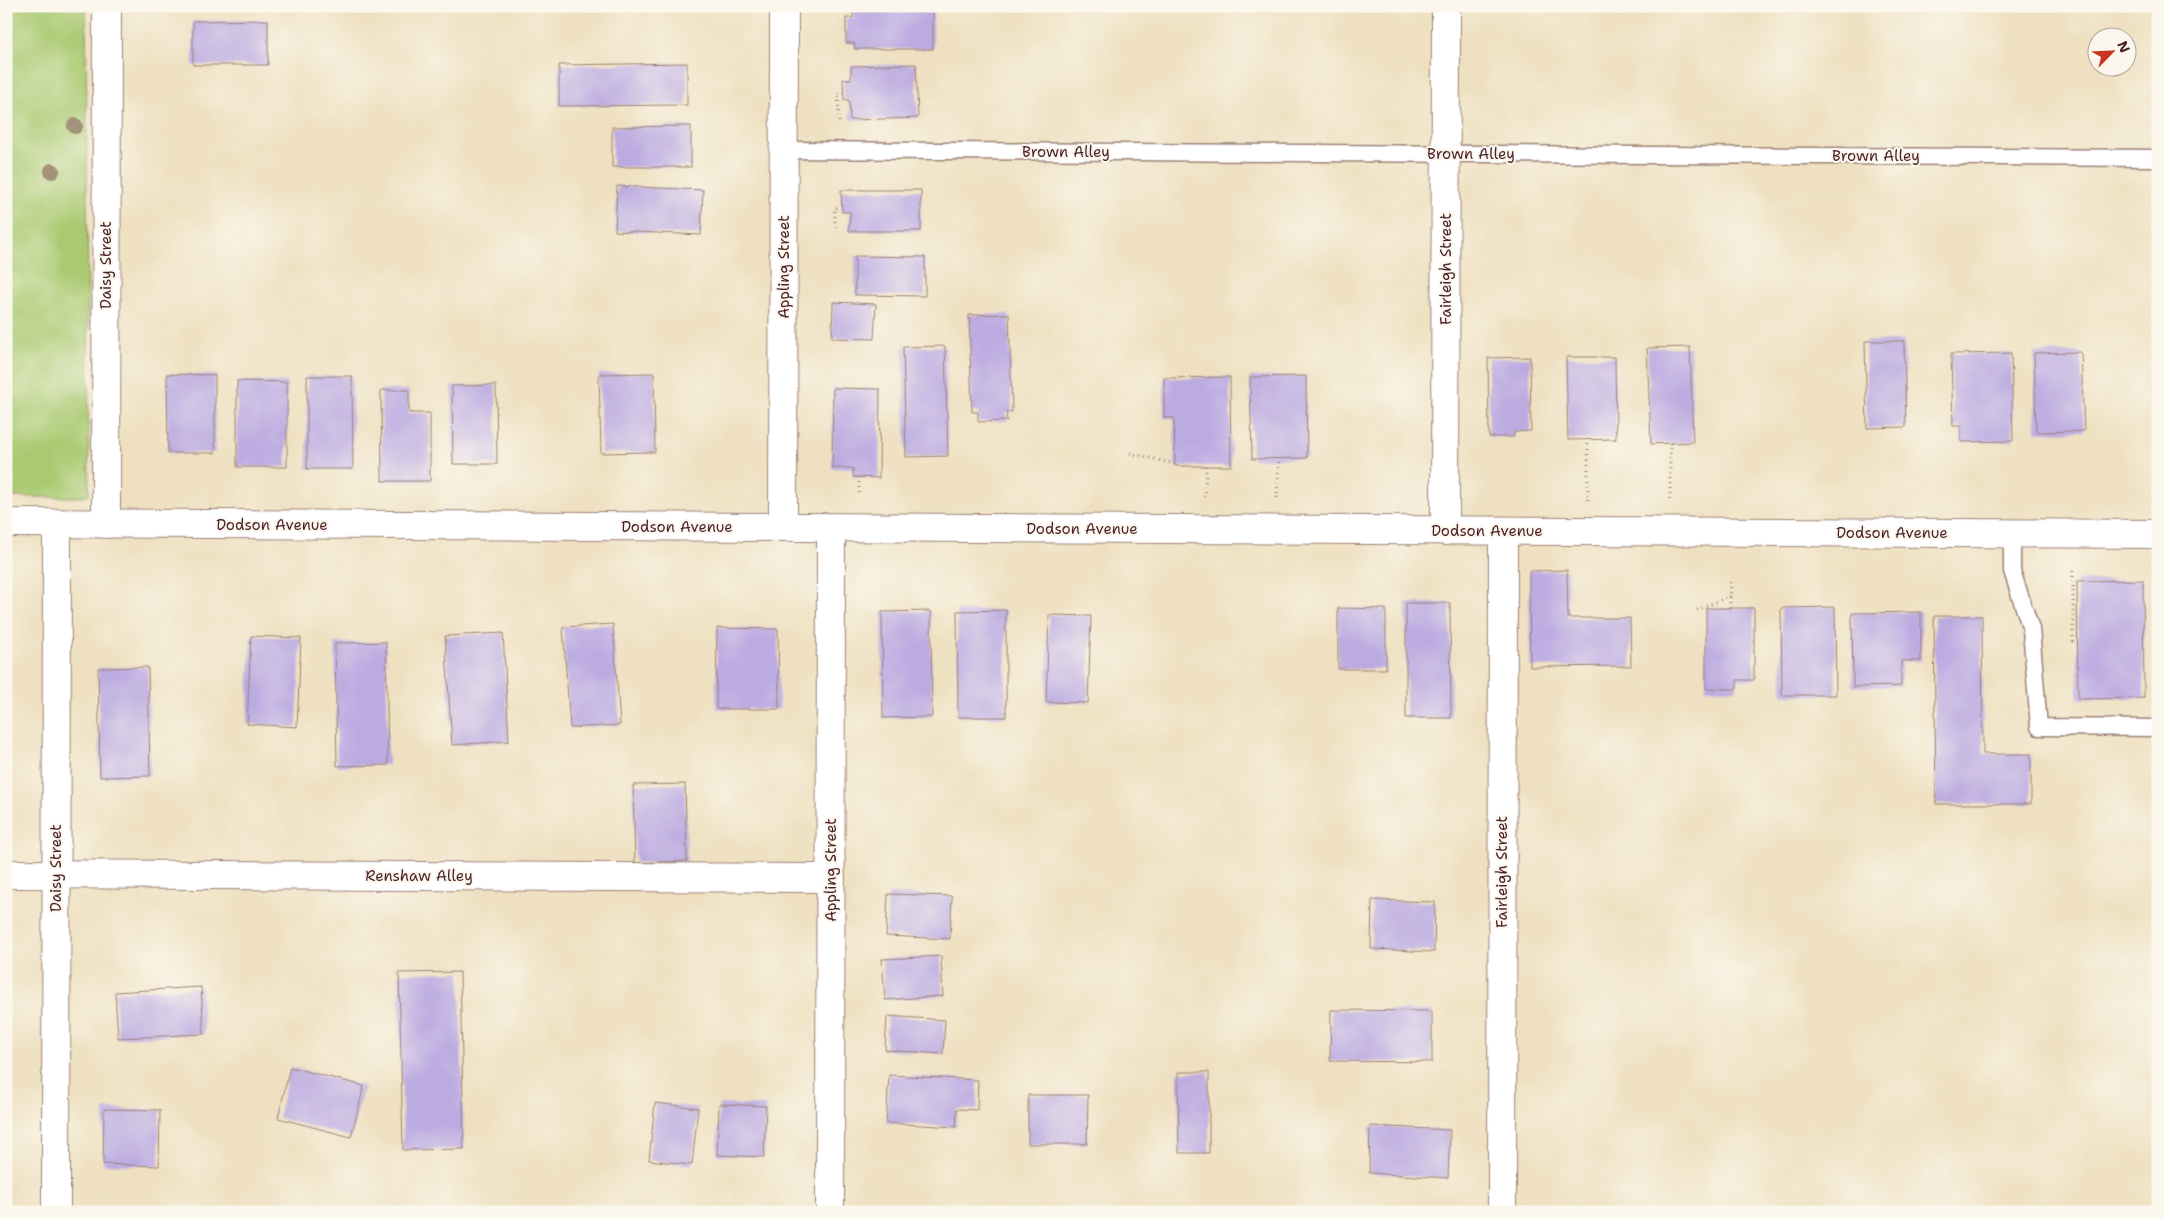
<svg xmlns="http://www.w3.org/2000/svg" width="2164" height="1218" viewBox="0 0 2164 1218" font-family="'Shantell Sans',sans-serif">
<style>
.green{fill:#aaca72;stroke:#7a744e}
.building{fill:#bcabe1}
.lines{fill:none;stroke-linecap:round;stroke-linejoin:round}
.service-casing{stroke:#9c8076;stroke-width:19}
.minor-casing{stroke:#9c8076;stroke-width:30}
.tertiary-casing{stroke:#9c8076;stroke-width:30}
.path{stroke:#9c8076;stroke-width:3;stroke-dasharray:1 4;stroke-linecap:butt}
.service{stroke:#fff;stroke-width:16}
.minor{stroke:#fff;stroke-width:28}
.tertiary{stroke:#fff;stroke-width:28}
.tree{fill:#a4927a}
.labels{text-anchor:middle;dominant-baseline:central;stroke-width:4;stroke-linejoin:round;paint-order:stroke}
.street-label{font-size:15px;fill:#4a1f2b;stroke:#fbf7ec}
</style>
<rect width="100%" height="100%" fill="#fbf7ec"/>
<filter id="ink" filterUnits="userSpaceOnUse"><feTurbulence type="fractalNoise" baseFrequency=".02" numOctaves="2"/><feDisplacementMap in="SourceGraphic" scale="10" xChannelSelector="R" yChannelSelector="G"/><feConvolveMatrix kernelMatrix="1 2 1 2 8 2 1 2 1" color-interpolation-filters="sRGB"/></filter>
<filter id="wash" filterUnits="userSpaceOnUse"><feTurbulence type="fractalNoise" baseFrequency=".0096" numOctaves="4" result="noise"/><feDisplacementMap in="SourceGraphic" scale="20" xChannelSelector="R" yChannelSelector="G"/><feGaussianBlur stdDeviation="1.12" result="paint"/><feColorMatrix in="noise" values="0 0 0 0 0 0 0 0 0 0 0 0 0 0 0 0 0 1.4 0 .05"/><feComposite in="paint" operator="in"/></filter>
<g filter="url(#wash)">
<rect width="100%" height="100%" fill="#eee0c0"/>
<polygon class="green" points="6,6 86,6 89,495 84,495 84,497 6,497"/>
<g id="blocks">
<g class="building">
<polygon points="853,6 933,6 933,49 855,49 854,43 846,43 846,18 853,18"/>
<polygon points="268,20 268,65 193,65 193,21"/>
<polygon points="687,63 687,105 559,106 559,65"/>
<polygon points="916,64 918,118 850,120 849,100 844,100 843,79 851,79 851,66"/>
<polygon points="691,126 691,167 612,167 612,127"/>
<polygon points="617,186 703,190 701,235 615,231"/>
<polygon points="841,190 921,190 921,231 849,231 850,212 842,212"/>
<polygon points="855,256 925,257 925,296 855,295"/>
<polygon points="833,302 876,304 874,339 832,338"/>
<polygon points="1009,314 1012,412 1006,412 1007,421 978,422 978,412 972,412 969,315"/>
<polygon points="1865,341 1904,341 1906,427 1867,428"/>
<polygon points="945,346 948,456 906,457 903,347"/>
<polygon points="1690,347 1693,442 1651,444 1647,348"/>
<polygon points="2081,352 2084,431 2036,432 2034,353"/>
<polygon points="2011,353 2013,441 1961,442 1961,426 1953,426 1951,354"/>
<polygon points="1530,357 1531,431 1514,432 1514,437 1489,437 1488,358"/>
<polygon points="1566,357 1615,357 1616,439 1568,440"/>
<polygon points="654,373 655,452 601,453 599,374"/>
<polygon points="167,374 215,375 215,453 168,453"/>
<polygon points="307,376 352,376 353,469 307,469"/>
<polygon points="1306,376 1307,458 1252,459 1250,377"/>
<polygon points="1230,377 1231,466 1175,466 1174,418 1164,418 1164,378"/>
<polygon points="237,381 287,382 287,467 237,467"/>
<polygon points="496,385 497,464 453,464 452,386"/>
<polygon points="833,388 880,389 879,478 853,477 853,468 832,468"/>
<polygon points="381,390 409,390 409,413 430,413 430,481 382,481"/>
<polygon points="1567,570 1568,618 1630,618 1631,666 1530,667 1529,571"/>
<polygon points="2143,580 2144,698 2078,699 2077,581"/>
<polygon points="1406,603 1450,603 1451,718 1406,718"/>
<polygon points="1835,607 1836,695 1782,695 1781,608"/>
<polygon points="1338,608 1386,609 1386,669 1338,669"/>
<polygon points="1706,608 1754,608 1754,680 1737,680 1737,689 1706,689"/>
<polygon points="1006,610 1006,717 958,717 957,611"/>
<polygon points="931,611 932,717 883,718 882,612"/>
<polygon points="1921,612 1921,661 1901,661 1901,686 1853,687 1852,613"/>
<polygon points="1049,615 1091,616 1088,703 1046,702"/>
<polygon points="1934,616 1982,616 1983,754 2031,754 2031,804 1936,804"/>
<polygon points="613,624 620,725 570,728 563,627"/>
<polygon points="717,628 778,629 779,709 716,709"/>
<polygon points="503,633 509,741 452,745 445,636"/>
<polygon points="251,636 301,638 297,727 247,724"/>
<polygon points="386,642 388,765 337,766 335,643"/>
<polygon points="148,667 150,776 100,777 98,668"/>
<polygon points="685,784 687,861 635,863 633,785"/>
<polygon points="888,894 952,896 950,939 886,936"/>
<polygon points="1372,900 1435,902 1434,952 1371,949"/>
<polygon points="941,956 943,996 885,1000 882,959"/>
<polygon points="460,972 464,1149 403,1150 399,973"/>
<polygon points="201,987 204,1034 118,1038 115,992"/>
<polygon points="1331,1010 1432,1011 1432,1062 1330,1061"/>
<polygon points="887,1016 945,1020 943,1054 885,1050"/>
<polygon points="290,1067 364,1086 351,1137 278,1118"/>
<polygon points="1178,1072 1209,1072 1209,1153 1179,1153"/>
<polygon points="889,1075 978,1080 977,1110 957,1109 956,1127 886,1123"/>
<polygon points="1028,1095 1088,1095 1087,1144 1028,1144"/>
<polygon points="655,1103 698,1108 692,1165 649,1160"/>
<polygon points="719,1104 766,1106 764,1157 717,1155"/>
<polygon points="104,1109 160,1110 159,1166 103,1164"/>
<polygon points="1370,1126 1450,1130 1448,1178 1369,1173"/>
</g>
</g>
</g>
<g filter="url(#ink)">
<use href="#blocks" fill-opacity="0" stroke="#9c8076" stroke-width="1"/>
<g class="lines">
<g class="service-casing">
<g id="service">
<polyline points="784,150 2158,158"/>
<polyline points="2012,534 2012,571 2031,629 2039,727 2158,728"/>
</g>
</g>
<g class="minor-casing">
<g id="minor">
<polyline points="106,524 107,6"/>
<polyline points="783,527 784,6"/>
<polyline points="1445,531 1446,6"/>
<polyline points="6,874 831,878"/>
<polyline points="56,1212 57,524"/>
<polyline points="830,1212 831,528"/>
<polyline points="1502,1212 1503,531"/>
</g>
</g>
<g class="tertiary-casing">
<polyline id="tertiary" points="6,523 2158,534"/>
</g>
<g class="path">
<polyline points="839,122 838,93 844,93"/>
<polyline points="835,227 835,208 841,207"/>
<polyline points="1588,439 1588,501"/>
<polyline points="1670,443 1670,500"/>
<polyline points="1130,453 1175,464"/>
<polyline points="859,477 859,496"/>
<polyline points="1205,497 1206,466"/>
<polyline points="1277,498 1279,458"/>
<polyline points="2073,571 2073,642 2078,643"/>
<polyline points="1730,608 1731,578"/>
<polyline points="1697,610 1730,596"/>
</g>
<use href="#service" class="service"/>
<use href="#minor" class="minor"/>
<use href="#tertiary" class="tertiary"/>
</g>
<g class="tree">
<circle cx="75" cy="126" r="8"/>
<circle cx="52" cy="171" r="8"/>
</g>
</g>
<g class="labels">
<g class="street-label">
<text x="1066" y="152">Brown Alley</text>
<text x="1471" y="154">Brown Alley</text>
<text x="1876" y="156">Brown Alley</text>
<text transform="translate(106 265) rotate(-90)">Daisy Street</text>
<text transform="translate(784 267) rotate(-90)">Appling Street</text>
<text transform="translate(1446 269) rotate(-90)">Fairleigh Street</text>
<text x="272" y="525">Dodson Avenue</text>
<text x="677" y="527">Dodson Avenue</text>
<text x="1082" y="529">Dodson Avenue</text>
<text x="1487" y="531">Dodson Avenue</text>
<text x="1892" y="533">Dodson Avenue</text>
<text transform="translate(56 868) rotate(-90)">Daisy Street</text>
<text transform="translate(831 870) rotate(-90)">Appling Street</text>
<text transform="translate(1502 872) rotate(-90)">Fairleigh Street</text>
<text x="419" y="876">Renshaw Alley</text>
</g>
</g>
<rect width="2164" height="1218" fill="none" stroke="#fbf7ec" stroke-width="25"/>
<g transform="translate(2112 52) rotate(66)"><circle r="24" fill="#fbf7ec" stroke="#b4a19f"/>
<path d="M0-4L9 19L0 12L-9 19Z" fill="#c8321e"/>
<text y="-8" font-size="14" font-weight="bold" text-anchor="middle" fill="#4a1f2b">N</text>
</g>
</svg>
